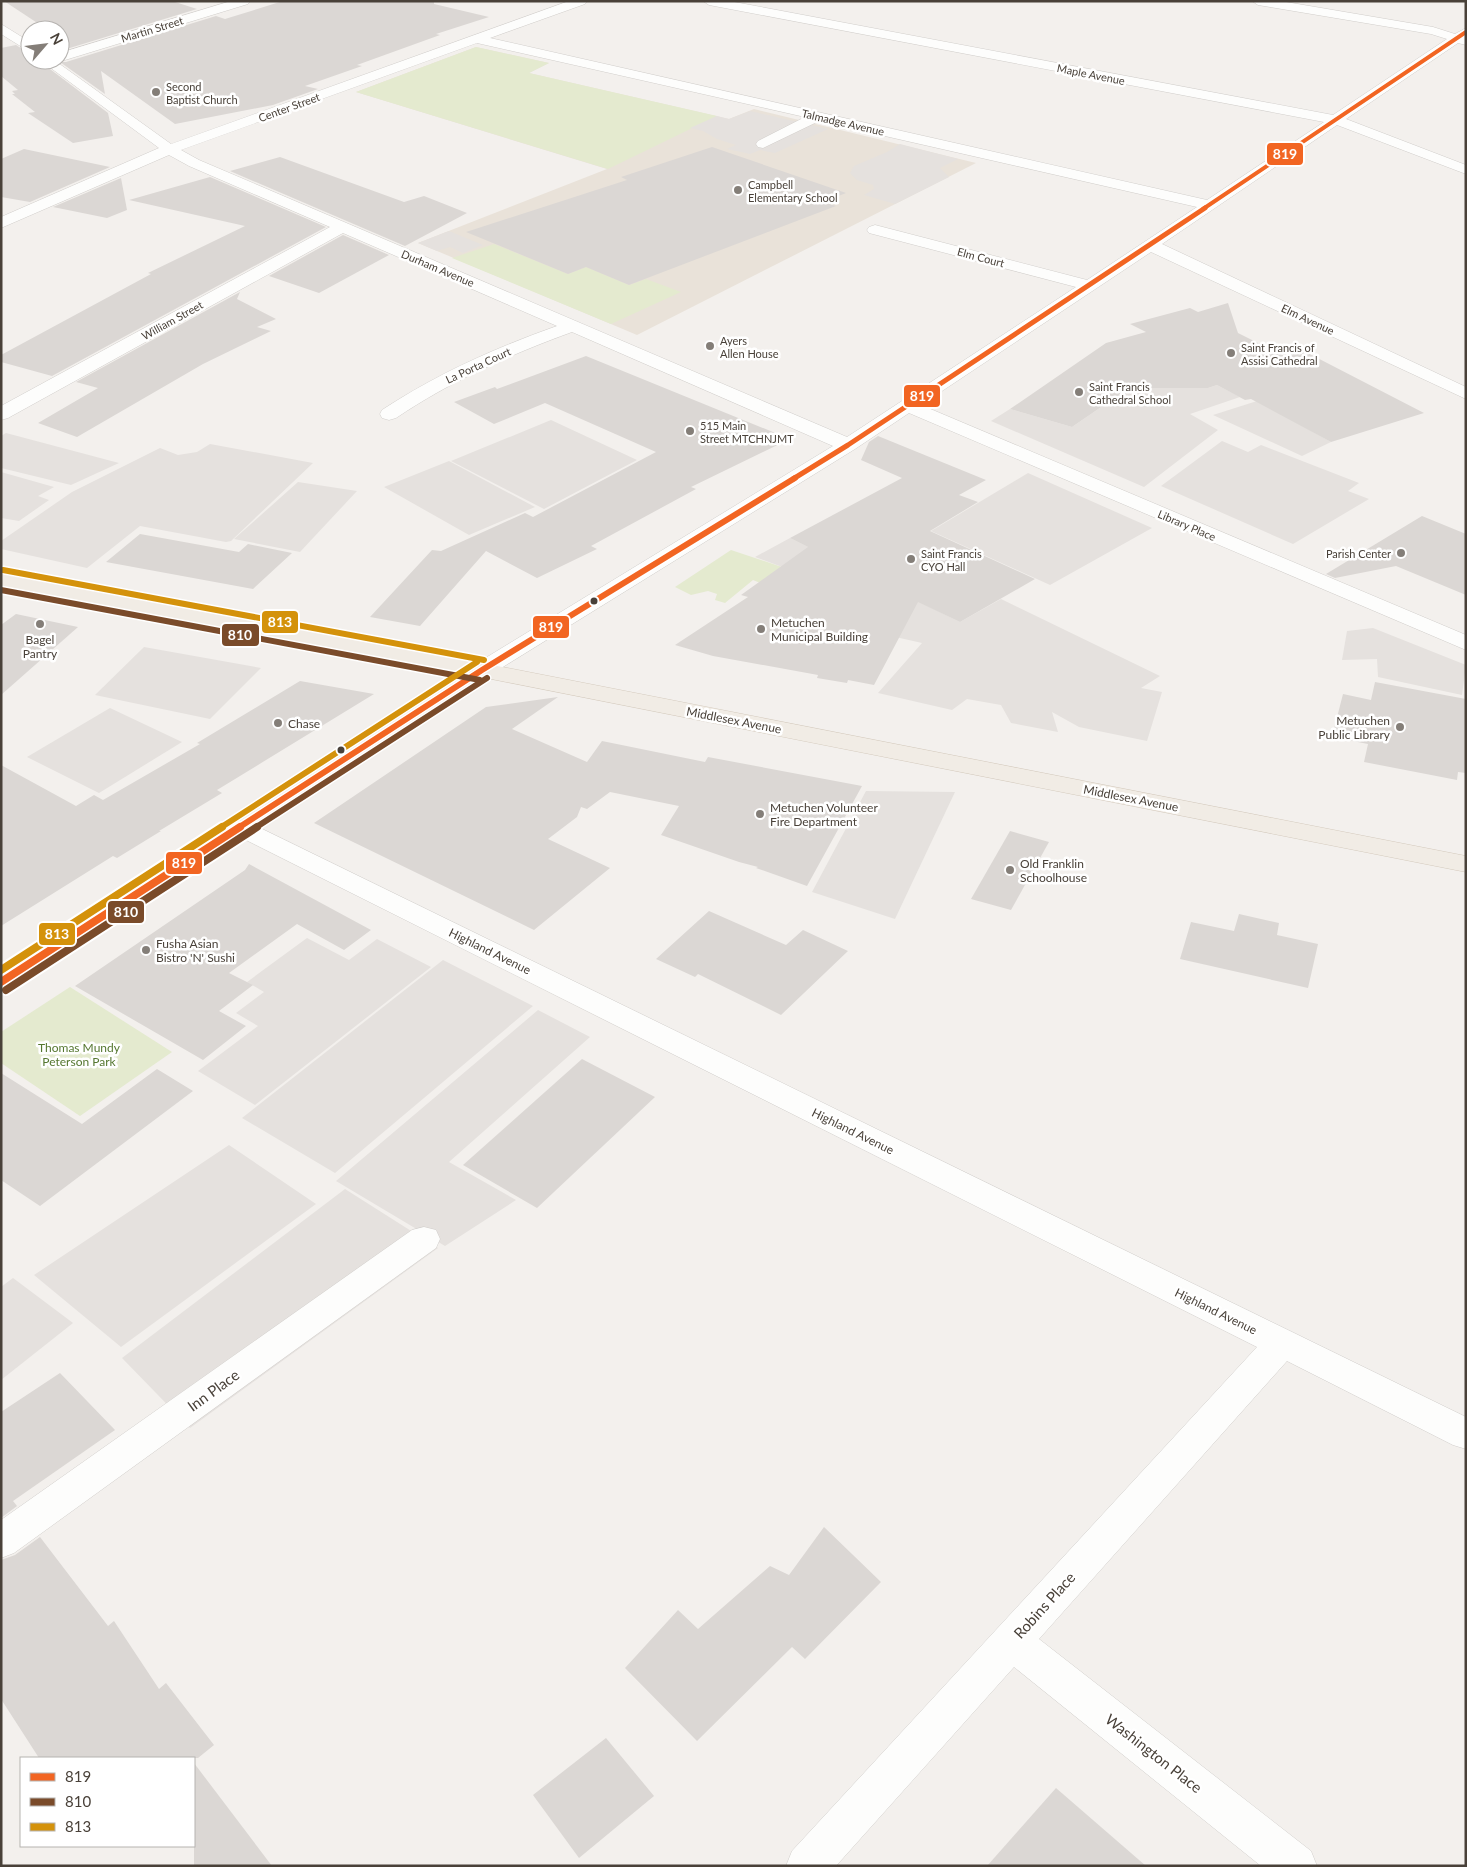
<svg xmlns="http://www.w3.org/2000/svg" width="1467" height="1867" viewBox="0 0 1467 1867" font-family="Lato,sans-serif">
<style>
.education{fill:#e9e2d9}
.green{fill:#e4eacf}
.parking{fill:#e5e1de}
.building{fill:#dbd7d4}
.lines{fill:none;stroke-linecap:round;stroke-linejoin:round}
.minor-casing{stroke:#d1cecb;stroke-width:1}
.major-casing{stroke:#d3c9bc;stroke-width:1}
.minor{fill:#fdfdfc;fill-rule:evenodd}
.major{fill:#f1ece5;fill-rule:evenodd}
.bus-1-far3-casing{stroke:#fff;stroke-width:5.5}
.bus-1-far2-casing{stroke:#fff;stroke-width:8}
.bus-1-far1-casing{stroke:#fff;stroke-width:9}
.bus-1-casing{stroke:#fff;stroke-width:12}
.bus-2-far1-casing{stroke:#fff;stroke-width:9}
.bus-2-casing{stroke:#fff;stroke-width:12}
.bus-3-far1-casing{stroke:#fff;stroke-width:9}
.bus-3-casing{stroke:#fff;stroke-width:12}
.bus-1-far3{stroke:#f26522;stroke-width:4}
.bus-1-far2{stroke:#f26522;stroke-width:5}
.bus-1-far1{stroke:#f26522;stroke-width:6}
.bus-1{stroke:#f26522;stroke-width:8}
.bus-2-far1{stroke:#7a4b2a;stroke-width:6}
.bus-2{stroke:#7a4b2a;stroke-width:8}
.bus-3-far1{stroke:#d4920b;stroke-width:6}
.bus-3{stroke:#d4920b;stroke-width:8}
.poi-dot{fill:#847e78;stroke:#fff;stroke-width:2}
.bus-dot{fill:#494139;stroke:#fff;stroke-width:2}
.labels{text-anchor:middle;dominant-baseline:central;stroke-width:5;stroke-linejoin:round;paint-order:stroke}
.far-street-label{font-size:11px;fill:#494139;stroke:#fff}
.far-poi-label{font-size:11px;fill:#494139;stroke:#fff;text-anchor:start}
.poi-label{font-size:12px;fill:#494139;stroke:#fff;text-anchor:start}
.street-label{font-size:12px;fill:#494139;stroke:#fff}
.park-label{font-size:12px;fill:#557730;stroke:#fff}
.near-street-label{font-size:15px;fill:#494139;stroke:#fff}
.line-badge{stroke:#fff;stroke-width:2}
.badge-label{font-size:14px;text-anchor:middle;font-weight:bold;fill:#fff}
</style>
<rect width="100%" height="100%" fill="#f3f0ed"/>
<polygon class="education" points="476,47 549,63 529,73 729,119 754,109 976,163 637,335 418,243 607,169 356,92"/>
<g class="green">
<polygon points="476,47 549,63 529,73 717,116 608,169 356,92"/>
<polygon points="494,244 568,274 586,267 629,285 646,279 681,292 611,324 452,258"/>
<polygon points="731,550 794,571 765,585 753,580 725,603 715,600 717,594 708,591 691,595 675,587"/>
<polygon points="70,987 172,1052 80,1116 1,1063 1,1032"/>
</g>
<g class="parking">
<polygon points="750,111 828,129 775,153 760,150 750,154 727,149 736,145 717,139 703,131 690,128 717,116 729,119"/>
<polygon points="900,144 958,159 940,168 949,177 895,204 864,195 874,189 873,185 857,180 850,173 854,166 887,152"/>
<polygon points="449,231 483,245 463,253 450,247 437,251 418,243"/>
<polygon points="1217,385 1240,397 1190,414 1218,430 1144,487 991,421 1010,409 1072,427 1129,388 1208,388"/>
<polygon points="1257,401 1299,424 1331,442 1302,456 1213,415"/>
<polygon points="551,420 637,460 544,509 451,461"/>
<polygon points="6,433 119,463 71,485 1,468 1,436"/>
<polygon points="1222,441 1248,452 1261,445 1359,483 1348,491 1369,499 1293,544 1161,486"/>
<polygon points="210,444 313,463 231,541 226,542 140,526 87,568 1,549 1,541 72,492 160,448 178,455 197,452"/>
<polygon points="449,461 535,507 469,535 384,487"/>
<polygon points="1,472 54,487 38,496 49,500 19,521 1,518"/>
<polygon points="1028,473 1152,528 1050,585 931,531"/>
<polygon points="298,482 357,491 300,552 234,539"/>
<polygon points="790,538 960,622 1001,599 1160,676 1141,688 1162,692 1147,741 1079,727 1052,712 1058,732 1011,723 1001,705 967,699 952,710 878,693 922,643 851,627 793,571 755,557"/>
<polygon points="1373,628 1466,665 1462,695 1378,677 1377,659 1342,660 1347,631"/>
<polygon points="144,647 261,668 210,719 95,695"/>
<polygon points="110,708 182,742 99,793 27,757"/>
<polygon points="866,791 955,792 895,919 812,892"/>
<polygon points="307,938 349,960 377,939 431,967 255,1105 198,1071 258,1026 236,1013 264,992 247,982"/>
<polygon points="443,960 533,1006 335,1173 242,1118"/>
<polygon points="538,1010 590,1037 449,1162 516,1200 445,1246 336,1181"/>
<polygon points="229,1145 316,1204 121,1347 34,1275"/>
<polygon points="345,1189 438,1248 190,1428 122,1358"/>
<polygon points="13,1278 73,1323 1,1380 1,1287"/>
</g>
<g class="building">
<polygon points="4,1 172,1 197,9 60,51 60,30 48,30"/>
<polygon points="283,1 434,1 434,4 489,17 436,34 440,35 357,65 362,66 305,86 318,89 273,105 175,124 101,71 105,94 60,62 66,62 216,16 225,19"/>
<polygon points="16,45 30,54 30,60 38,60 108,113 113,136 73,143 28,113 35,112 12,94 15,94 12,91 18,90 1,76 1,48"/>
<polygon points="712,147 846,193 836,197 840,198 827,203 836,206 629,285 586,267 568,274 466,232 627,180 621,177"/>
<polygon points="24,149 110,167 30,202 1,197 1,159"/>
<polygon points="280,157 404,202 424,196 467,213 405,246 230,171"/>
<polygon points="210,177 326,227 52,376 1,362 1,355 151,274 148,273 245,226 129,200"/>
<polygon points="121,178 127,210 107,218 53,207"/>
<polygon points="343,235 389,255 319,293 269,276"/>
<polygon points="240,292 237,299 276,319 257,327 271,331 203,364 77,437 38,423 98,388 76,382"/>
<polygon points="1228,303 1238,333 1282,355 1300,349 1424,413 1331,442 1251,399 1245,400 1217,385 1208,388 1129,388 1072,427 1010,409 1106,343 1146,332 1130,324 1190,308 1198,312"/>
<polygon points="586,356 790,439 691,487 696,489 591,546 597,549 537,578 486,551 420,626 370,617 432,550 441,551 525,513 533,517 656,452 545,403 494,424 454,402 495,387 497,389"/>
<polygon points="878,436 986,480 959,495 978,502 930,531 1035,579 960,622 918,602 874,685 848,680 847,683 817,678 818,675 713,656 675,645 748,597 741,595 808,547 790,538 902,478 861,460 869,442"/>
<polygon points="1422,516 1466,534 1466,595 1396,566 1335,578 1326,574"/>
<polygon points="140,534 239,552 248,544 292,553 253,589 106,562"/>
<polygon points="16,614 78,627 1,695 1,625"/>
<polygon points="300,681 374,694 217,790 222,793 159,831 161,831 117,858 113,856 1,926 1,765 76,806 94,795 103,800 200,744 197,743"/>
<polygon points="1375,682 1466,699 1466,773 1458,772 1457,780 1364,762 1368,744 1332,737 1343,694 1371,700"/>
<polygon points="558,697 512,729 587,762 602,741 705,762 708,757 862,786 807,886 756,868 758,867 739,862 661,835 679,806 610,792 587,809 581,807 577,817 548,839 610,868 534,930 314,823 486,707"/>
<polygon points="1010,831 1049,842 1011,910 971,899"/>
<polygon points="249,864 371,930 344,950 297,924 229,973 253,985 219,1011 246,1026 203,1060 75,986 245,870"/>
<polygon points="709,911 786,945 803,930 848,951 781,1015 698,974 695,977 656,959"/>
<polygon points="1239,914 1279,923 1277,935 1318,944 1308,988 1180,959 1191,922 1234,931"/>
<polygon points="582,1059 655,1097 537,1208 463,1165"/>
<polygon points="157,1069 193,1091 40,1206 1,1180 1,1073 82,1124"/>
<polygon points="60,1373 115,1430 13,1501 17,1506 1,1518 1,1412"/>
<polygon points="824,1527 881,1582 805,1659 792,1647 697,1741 625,1668 678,1610 698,1629 770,1566 789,1575"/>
<polygon points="40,1537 108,1626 114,1621 159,1689 166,1683 214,1745 198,1758 39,1758 1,1699 1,1560 15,1555"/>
<polygon points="606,1738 654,1796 579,1858 533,1795"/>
<polygon points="194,1763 272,1866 194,1866"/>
<polygon points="1056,1788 1146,1866 987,1866"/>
</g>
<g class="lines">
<g class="minor-casing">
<g id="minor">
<polygon points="231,1 250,1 248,4 65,60 57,60 60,60 60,53"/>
<path d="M569,1h18l-2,3 -95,34 717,162 117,-78 -615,-117 -6,-4h26l604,114 114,-76 -16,-5 -173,-29 -6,-4h28l153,26 22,7 11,-6v17l-8,-2 -112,76 120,46v9l-129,-49 -175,119 304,143v12l-315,-147 -230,153 545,230v15l-557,-237 -54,36 -365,226 -8,2 -8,-2 -4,-5 4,-5 359,-219 -261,-114c-63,23 -121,49 -176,86l-7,2 -7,-2 -2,-4 2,-4c55,-36 113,-62 175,-84l-214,-93 -335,185 -7,2v-14l329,-179 -141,-61 -20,-11 -168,73v-11l158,-69 -119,-88h14l117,84zM477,43l328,74 -47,24 -2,3 2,3 5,1 56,-27 378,86 -110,73 -212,-55 -6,2 -2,3 2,3 207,54 -229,150 -648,-277 -18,-10z"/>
<polygon points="1,24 30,42 30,52 1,34"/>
<polygon points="241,820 250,823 1466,1417 1466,1449 1453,1445 1287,1361 1039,1639 1311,1851 1317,1866 1261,1866 1014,1667 836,1866 786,1866 792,1851 1257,1347 232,833 228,828 232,823"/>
<polygon points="424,1227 436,1230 440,1239 436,1248 14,1553 1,1558 1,1520 412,1230"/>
</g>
</g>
<g class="major-casing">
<polygon id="major" points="1,574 482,663 1466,856 1466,872 486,678 11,989 1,991 1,969 461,673 1,587"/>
</g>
<use href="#minor" class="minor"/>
<use href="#major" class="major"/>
<g class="bus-1-far3-casing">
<polyline id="bus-1-far3" points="1203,209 1466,32"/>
</g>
<g class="bus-1-far2-casing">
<polyline id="bus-1-far2" points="793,479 848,445 1205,208"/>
</g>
<g class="bus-1-far1-casing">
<polyline id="bus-1-far1" points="238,828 482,670 795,478"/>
</g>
<g class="bus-1-casing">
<polyline id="bus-1" points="1,982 240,827"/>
</g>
<g class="bus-2-far1-casing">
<g id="bus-2-far1">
<polyline points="1,590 480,680"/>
<polyline points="255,828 487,678"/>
</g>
</g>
<g class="bus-2-casing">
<polyline id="bus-2" points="6,990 257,827"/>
</g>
<g class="bus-3-far1-casing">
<g id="bus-3-far1">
<polyline points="3,570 484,660"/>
<polyline points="220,828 477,662"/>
</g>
</g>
<g class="bus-3-casing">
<polyline id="bus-3" points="1,970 222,827"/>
</g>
<use href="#bus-1-far3" class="bus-1-far3"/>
<use href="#bus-1-far2" class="bus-1-far2"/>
<use href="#bus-1-far1" class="bus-1-far1"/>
<use href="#bus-1" class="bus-1"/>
<use href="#bus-2-far1" class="bus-2-far1"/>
<use href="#bus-2" class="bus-2"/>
<use href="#bus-3-far1" class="bus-3-far1"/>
<use href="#bus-3" class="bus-3"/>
</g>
<g class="poi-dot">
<circle cx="156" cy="92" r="5"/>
<circle cx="738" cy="190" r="5"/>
<circle cx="710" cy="346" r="5"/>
<circle cx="1231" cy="353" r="5"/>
<circle cx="1079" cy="392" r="5"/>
<circle cx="690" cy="431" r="5"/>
<circle cx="1401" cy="553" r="5"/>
<circle cx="911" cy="559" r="5"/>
<circle cx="40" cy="624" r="5"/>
<circle cx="761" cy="629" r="5"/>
<circle cx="278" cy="723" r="5"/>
<circle cx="1400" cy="727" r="5"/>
<circle cx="760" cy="814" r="5"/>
<circle cx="1010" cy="870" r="5"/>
<circle cx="146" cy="950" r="5"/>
</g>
<g class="bus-dot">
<circle cx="594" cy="601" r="4.5"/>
<circle cx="341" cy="750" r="4.5"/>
</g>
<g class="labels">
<g class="far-street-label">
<text transform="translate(152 29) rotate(-17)">Martin Street</text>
<text transform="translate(1091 74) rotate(11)">Maple Avenue</text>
<text transform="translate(289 107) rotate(-20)">Center Street</text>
<text transform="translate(843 122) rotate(13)">Talmadge Avenue</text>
<text transform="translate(981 257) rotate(15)">Elm Court</text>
<text transform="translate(438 268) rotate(23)">Durham Avenue</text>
<text transform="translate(1308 319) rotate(25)">Elm Avenue</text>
<text transform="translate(172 320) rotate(-29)">William Street</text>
<text transform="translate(478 365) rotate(-25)">La Porta Court</text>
<text transform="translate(1187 525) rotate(23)">Library Place</text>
</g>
<g class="far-poi-label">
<text x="166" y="86">Second<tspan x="166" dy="13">Baptist Church</tspan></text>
<text x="748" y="184">Campbell<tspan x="748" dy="13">Elementary School</tspan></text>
<text x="720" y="340">Ayers<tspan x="720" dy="13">Allen House</tspan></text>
<text x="1241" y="347">Saint Francis of<tspan x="1241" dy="13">Assisi Cathedral</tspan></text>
<text x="1089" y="386">Saint Francis<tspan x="1089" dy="13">Cathedral School</tspan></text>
<text x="700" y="425">515 Main<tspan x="700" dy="13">Street MTCHNJMT</tspan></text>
<text x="921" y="553">Saint Francis<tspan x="921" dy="13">CYO Hall</tspan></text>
<text x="1391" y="553" text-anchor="end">Parish Center</text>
</g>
<g class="poi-label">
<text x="771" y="622">Metuchen<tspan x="771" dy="14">Municipal Building</tspan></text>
<text x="40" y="639" text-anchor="middle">Bagel<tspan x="40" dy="14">Pantry</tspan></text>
<text x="1390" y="720" text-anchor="end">Metuchen<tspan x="1390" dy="14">Public Library</tspan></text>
<text x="288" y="723">Chase</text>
<text x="770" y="807">Metuchen Volunteer<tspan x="770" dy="14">Fire Department</tspan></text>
<text x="1020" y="863">Old Franklin<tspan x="1020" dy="14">Schoolhouse</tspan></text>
<text x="156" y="943">Fusha Asian<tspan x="156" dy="14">Bistro 'N' Sushi</tspan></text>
</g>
<g class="street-label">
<text transform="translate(734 720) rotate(11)">Middlesex Avenue</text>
<text transform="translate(1131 798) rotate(11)">Middlesex Avenue</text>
<text transform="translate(490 951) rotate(26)">Highland Avenue</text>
<text transform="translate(853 1131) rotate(26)">Highland Avenue</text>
<text transform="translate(1216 1311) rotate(26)">Highland Avenue</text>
</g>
<g class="park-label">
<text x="79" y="1047">Thomas Mundy<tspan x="79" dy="14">Peterson Park</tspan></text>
</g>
<g class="near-street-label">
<text transform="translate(213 1390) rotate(-36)">Inn Place</text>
<text transform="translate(1044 1605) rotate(-48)">Robins Place</text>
<text transform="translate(1154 1753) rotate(38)">Washington Place</text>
</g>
</g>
<g class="line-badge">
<rect x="1266" y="142" width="38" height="24" rx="5" fill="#f26522"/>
<rect x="903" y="384" width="38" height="24" rx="5" fill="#f26522"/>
<rect x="261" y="610" width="38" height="24" rx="5" fill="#d4920b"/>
<rect x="532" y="615" width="38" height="24" rx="5" fill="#f26522"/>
<rect x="221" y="623" width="39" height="24" rx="5" fill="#7a4b2a"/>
<rect x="165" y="851" width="38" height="24" rx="5" fill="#f26522"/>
<rect x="107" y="900" width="38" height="24" rx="5" fill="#7a4b2a"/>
<rect x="38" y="922" width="38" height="24" rx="5" fill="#d4920b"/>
</g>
<g class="badge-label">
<text x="1285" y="159">819</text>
<text x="922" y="401">819</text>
<text x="280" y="627">813</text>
<text x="551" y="632">819</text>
<text x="240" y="640">810</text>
<text x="184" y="868">819</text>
<text x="126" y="917">810</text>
<text x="57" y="939">813</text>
</g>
<rect width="1467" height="1867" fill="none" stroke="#494139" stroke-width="5"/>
<rect x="20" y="1757" width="175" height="90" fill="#ffffff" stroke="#b6b3b0"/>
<rect x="30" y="1773" width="25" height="8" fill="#f26522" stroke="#b6b3b0"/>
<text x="65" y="1782" font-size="15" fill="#494139">819</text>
<rect x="30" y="1798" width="25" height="8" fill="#7a4b2a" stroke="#b6b3b0"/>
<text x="65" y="1807" font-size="15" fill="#494139">810</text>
<rect x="30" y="1823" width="25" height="8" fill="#d4920b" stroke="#b6b3b0"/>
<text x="65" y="1832" font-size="15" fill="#494139">813</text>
<g transform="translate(45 45) rotate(62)"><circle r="24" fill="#ffffff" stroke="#b6b3b0"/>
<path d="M0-4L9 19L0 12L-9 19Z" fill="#847e78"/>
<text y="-8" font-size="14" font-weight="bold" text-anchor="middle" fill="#494139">N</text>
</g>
</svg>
